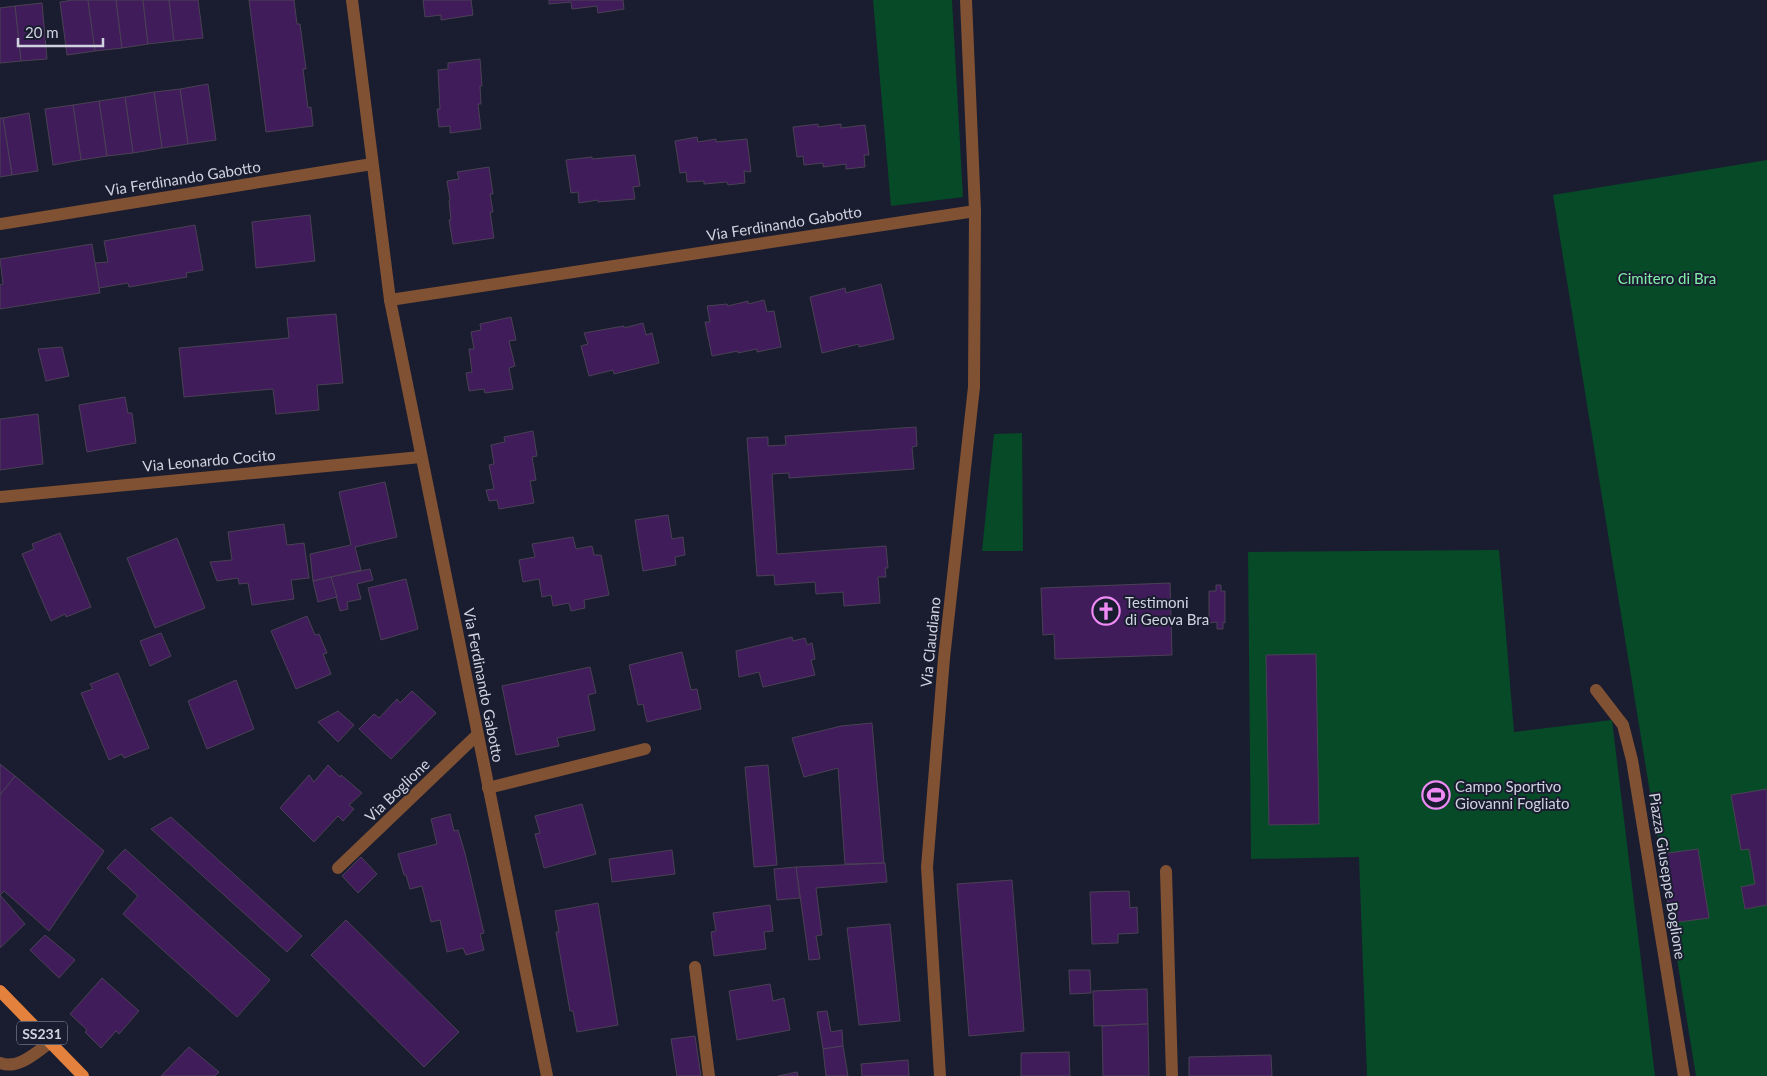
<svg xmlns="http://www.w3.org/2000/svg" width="1767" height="1076" viewBox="0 0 1767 1076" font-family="Lato,sans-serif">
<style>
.green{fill:#064a28}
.building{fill:#401c5b;stroke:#4a4154}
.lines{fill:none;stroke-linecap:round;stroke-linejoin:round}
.service{stroke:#805133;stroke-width:12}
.minor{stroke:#805133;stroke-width:12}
.primary{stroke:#e3813d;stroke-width:12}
.labels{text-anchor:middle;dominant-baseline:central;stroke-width:4;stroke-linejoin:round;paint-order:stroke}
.shield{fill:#1a1d2f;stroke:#999caa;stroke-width:1}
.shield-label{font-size:14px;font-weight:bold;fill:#d0d3df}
.street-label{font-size:15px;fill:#d0d3df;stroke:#1a1d2f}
.park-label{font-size:15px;fill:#80eea9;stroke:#1a1d2f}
.poi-label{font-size:15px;fill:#d0d3df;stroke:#1a1d2f;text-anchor:start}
</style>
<rect width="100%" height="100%" fill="#1a1d2f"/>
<g class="green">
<polygon points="873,0 952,0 963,197 891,206"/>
<polygon points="1767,160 1767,1076 1696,1076 1553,195"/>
<polygon points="1022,433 1023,551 982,551 994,434"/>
<polygon points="1499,550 1514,732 1612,720 1655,1076 1367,1076 1359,857 1251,859 1248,552"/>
</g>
<g class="building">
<polygon points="73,0 88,0 95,51 67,55 60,2"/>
<polygon points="88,0 116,0 122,48 95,51"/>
<polygon points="116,0 143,0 148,44 122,48"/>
<polygon points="143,0 169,0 174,41 148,44"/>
<polygon points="169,0 198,0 203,38 174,41"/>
<polygon points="249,0 294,0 297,24 300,24 306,69 303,69 308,108 311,107 313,126 266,132"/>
<polygon points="423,0 471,0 473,15 441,20 441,15 425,17"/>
<polygon points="549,0 623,0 624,9 598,13 597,6 572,9 571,2 549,4"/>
<polygon points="42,3 47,59 21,61 15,6"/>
<polygon points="15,6 21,61 0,63 0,8"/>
<polygon points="480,59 482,86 480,86 481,104 478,104 481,129 450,133 450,126 439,127 437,109 440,109 438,70 448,69 448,63"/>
<polygon points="208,84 216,140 188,144 180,89"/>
<polygon points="180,89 188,144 162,148 154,92"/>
<polygon points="154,92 162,148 133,153 125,97"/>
<polygon points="125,97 133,153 107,156 99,101"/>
<polygon points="99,101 107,156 81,160 73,105"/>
<polygon points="73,105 81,160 53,165 45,109"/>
<polygon points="29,113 38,171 12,175 3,118"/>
<polygon points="0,118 3,118 12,175 0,177"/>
<polygon points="818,124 818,127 841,124 841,128 865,125 869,155 864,155 865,167 846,169 846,164 823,167 823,163 804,165 803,156 797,157 793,127"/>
<polygon points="697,137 698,142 716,139 716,142 747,139 751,172 744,171 745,183 728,185 727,182 704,184 704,181 687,182 686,172 680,173 675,141"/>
<polygon points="635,155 640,186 633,187 635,199 598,202 598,200 579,203 578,192 571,193 566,160 592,157 592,159"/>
<polygon points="489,167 493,194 490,194 493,212 490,212 494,238 453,244 449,220 451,220 449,201 450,200 447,181 459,179 457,172"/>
<polygon points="310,215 315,261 256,268 252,222"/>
<polygon points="195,225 203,270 186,273 187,277 129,287 128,283 99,288 95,263 108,262 104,241"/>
<polygon points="92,244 100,293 0,309 0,285 3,284 0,259"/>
<polygon points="881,284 894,339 859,347 859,344 822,353 810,297 845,288 846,293"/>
<polygon points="764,300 767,312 774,311 781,347 757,352 757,349 738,353 738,351 712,356 705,322 710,322 707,306 727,304 728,306 748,301 748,304"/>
<polygon points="336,314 343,383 317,385 319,410 276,414 273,389 184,397 179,348 289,338 287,318"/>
<polygon points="511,317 516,340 509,341 515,366 509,368 513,389 485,393 484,389 469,391 466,373 472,372 469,349 474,349 471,332 481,330 480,324"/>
<polygon points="643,323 646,335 652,333 659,363 614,374 613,370 589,376 581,346 588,344 584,333 624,326 624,328"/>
<polygon points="62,347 69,376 46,381 38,349"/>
<polygon points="125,397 128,413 132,413 136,443 87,452 79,405"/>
<polygon points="38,414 43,464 0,470 0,419"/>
<polygon points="916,427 917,446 912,447 914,469 789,478 789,473 772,474 777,554 886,546 888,568 885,568 886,577 878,577 880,603 844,606 843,592 816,594 815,582 775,585 774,575 757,576 747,438 768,437 768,446 786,445 785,436"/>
<polygon points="533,431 537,456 532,457 536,480 530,481 534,503 499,509 497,500 489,501 486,490 494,489 489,465 494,464 491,445 505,442 504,437"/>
<polygon points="385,482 397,537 355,547 361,570 313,581 310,554 351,545 339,492"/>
<polygon points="668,515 672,539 683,537 685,555 675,557 676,565 643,571 635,520"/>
<polygon points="284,524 287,545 304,543 309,578 291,580 294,599 252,605 248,583 239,584 238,578 217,581 210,562 232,560 228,532"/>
<polygon points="60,533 91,607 66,617 65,614 51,621 22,554 34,549 32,544"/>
<polygon points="573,537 576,549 592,546 594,555 601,555 609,595 584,600 585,608 571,611 569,603 553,606 551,595 542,597 539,579 523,582 519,560 535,557 532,544"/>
<polygon points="177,538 205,608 155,628 127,558"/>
<polygon points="370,569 373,580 357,584 361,599 347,602 348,609 340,611 331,577"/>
<polygon points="331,577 337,597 318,602 313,581"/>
<polygon points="406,579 418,629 381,640 368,588"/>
<polygon points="1170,583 1172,655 1055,659 1054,634 1043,635 1041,588"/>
<polygon points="1216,585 1221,585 1221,591 1225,591 1225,623 1223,622 1223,629 1217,629 1217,622 1209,623 1209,591 1216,591"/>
<polygon points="307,616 315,635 319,634 327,653 323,654 331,674 296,689 271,631"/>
<polygon points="161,633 171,656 150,666 140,641"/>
<polygon points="792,637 793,641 805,638 807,645 812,643 815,659 811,660 815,675 763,687 759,672 739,677 736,651"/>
<polygon points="682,652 691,690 697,689 701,709 647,722 643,704 638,705 629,665"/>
<polygon points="1316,654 1319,824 1269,825 1266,655"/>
<polygon points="590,667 596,693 588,695 595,730 557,738 559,746 516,755 502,686"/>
<polygon points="118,673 149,748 124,758 122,754 109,760 81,693 93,689 90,684"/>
<polygon points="236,680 254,729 207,749 188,701"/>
<polygon points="412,691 436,713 391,759 359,729 374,714 379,718 397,699 400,703"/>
<polygon points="338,711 354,725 338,742 318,722"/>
<polygon points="872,723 884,863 845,864 838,768 804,777 792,738 841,726"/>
<polygon points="0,764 15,776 0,795"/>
<polygon points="328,765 340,777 341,775 362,793 349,805 354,809 343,821 338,816 314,842 280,808 309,775 314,782"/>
<polygon points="768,765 777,865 754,867 745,767"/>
<polygon points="15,776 104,851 49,931 4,891 0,895 0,795"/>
<polygon points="1767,789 1767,905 1745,909 1741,887 1755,884 1749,849 1741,850 1731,795"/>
<polygon points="582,804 596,854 544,868 535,834 540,833 535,816"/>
<polygon points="450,814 454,831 458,830 465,853 484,933 480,934 484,950 466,955 463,948 447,952 440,920 431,922 422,886 410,889 406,875 404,875 398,854 437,844 431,819"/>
<polygon points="171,817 302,936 287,952 151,829"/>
<polygon points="125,849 270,980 237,1017 123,914 138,896 107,868"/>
<polygon points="1698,849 1709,918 1671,923 1661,854"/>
<polygon points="672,850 675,874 612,882 609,859"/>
<polygon points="361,857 377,874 358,893 342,876"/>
<polygon points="884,863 885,863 887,882 816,888 822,935 816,936 820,959 809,960 796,867"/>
<polygon points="796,867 800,898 777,900 774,869"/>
<polygon points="1012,880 1024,1031 969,1036 957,884"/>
<polygon points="1129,891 1130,908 1137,907 1138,933 1118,934 1118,943 1092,944 1090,892"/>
<polygon points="0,895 25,924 0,948"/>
<polygon points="598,903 618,1025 577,1032 573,1011 570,1011 556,932 559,932 555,911"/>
<polygon points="770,905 773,931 764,932 766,949 714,956 711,932 716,931 713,913"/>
<polygon points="346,920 459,1032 424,1067 311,955"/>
<polygon points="890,924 900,1021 859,1025 847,928"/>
<polygon points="45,935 75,960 59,978 30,950"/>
<polygon points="1069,970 1090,970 1091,993 1070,994"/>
<polygon points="102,978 139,1011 119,1034 116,1031 101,1048 85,1032 87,1030 70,1014"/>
<polygon points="770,984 773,1001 784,998 790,1030 737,1040 729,991"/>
<polygon points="1147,989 1148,1024 1094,1026 1093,991"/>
<polygon points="827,1011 831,1032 842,1030 843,1046 823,1049 817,1012"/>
<polygon points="1148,1024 1149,1076 1103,1076 1102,1026"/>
<polygon points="695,1036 701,1076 677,1076 671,1039"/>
<polygon points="843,1046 848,1076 826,1076 823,1049"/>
<polygon points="189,1047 219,1072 215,1076 161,1076"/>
<polygon points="1069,1052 1070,1076 1021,1076 1021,1053"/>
<polygon points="1271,1055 1272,1076 1189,1076 1189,1057"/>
<polygon points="908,1060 909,1076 862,1076 861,1064"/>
<polygon points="797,1072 798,1076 778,1076"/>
</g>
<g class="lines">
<g class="service">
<polyline points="1596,690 1623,725 1632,760 1684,1076"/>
<polyline points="488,788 645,749"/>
<polyline points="338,868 477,735"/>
<polyline points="1166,871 1172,1076"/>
<polyline points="695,967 709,1076"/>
<path d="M0,1063c19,7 36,-11 51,-21"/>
</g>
<g class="minor">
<polyline points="352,0 390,300 547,1076"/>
<polyline points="0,224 372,164"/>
<polyline points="390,300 975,211"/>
<polyline points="0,497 421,457"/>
<polyline points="940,1076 927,867 944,658 974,387 975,211 966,0"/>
</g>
<polyline class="primary" points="0,991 83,1076"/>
</g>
<defs>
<g id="church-ring" transform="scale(1.4375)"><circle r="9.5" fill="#1a1d2f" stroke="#f08bf5" stroke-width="1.5"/><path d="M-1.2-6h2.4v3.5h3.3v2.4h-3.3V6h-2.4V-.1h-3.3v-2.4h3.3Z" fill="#f08bf5"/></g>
<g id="stadium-ring" transform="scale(1.4375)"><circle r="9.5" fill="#1a1d2f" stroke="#f08bf5" stroke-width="1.5"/><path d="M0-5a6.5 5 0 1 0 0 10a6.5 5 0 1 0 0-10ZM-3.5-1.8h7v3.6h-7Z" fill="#f08bf5"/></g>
</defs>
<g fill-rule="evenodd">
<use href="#church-ring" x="1106" y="611"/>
<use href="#stadium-ring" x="1436" y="795"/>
</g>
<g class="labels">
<rect class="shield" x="17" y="1021.5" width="50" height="23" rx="4"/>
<g class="shield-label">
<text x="42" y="1033">SS231</text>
</g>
<g class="street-label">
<text transform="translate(183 178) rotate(-9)">Via Ferdinando Gabotto</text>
<text transform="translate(784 223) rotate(-9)">Via Ferdinando Gabotto</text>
<text transform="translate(209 460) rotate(-5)">Via Leonardo Cocito</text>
<text transform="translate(930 642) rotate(-84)">Via Claudiano</text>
<text transform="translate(484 685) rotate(79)">Via Ferdinando Gabotto</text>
<text transform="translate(397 790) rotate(-44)">Via Boglione</text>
<text transform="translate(1668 876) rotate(81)">Piazza Giuseppe Boglione</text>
</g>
<g class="park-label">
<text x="1667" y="278">Cimitero di Bra</text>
</g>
<g class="poi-label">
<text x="1125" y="602">Testimoni<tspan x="1125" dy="17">di Geova Bra</tspan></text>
<text x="1455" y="786">Campo Sportivo<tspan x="1455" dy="17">Giovanni Fogliato</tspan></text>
</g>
</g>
<path d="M18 38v8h85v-8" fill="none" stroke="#d0d3df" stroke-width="2.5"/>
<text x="25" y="38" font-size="15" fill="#d0d3df" stroke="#1a1d2f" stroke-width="4" paint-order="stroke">20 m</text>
</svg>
